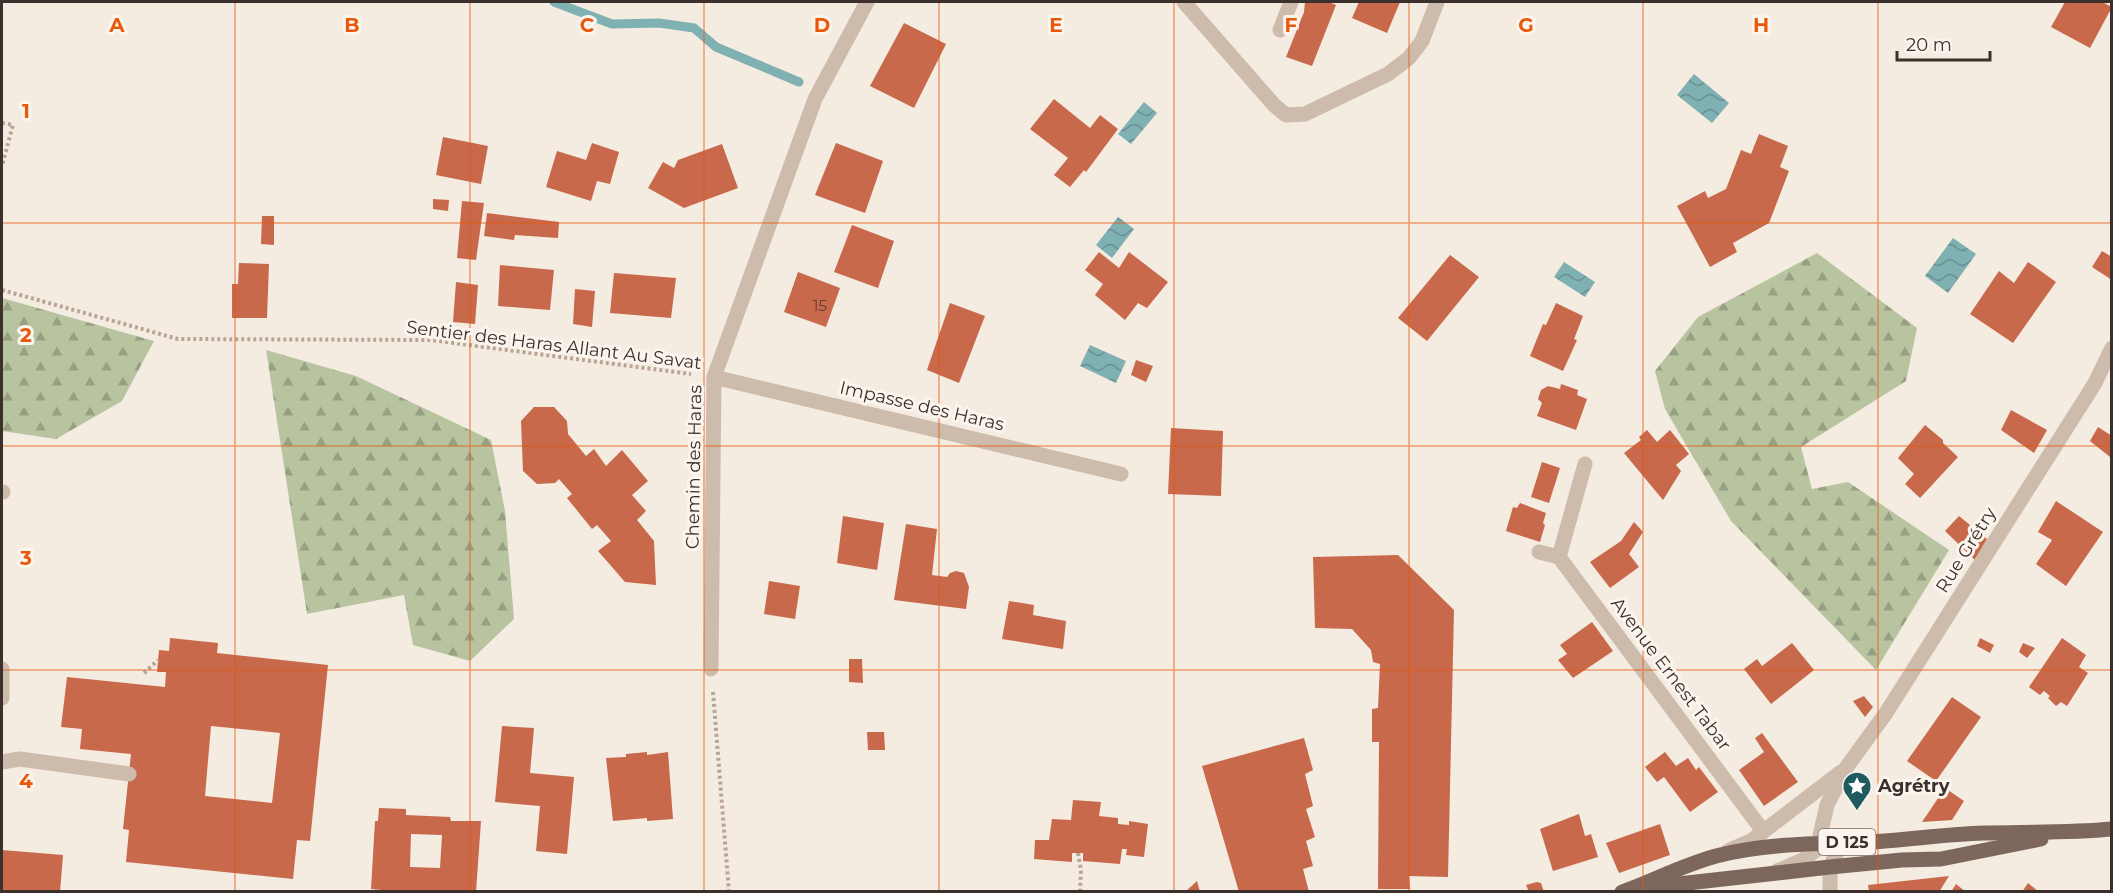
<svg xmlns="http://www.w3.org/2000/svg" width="2113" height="893" viewBox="0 0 2113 893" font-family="Montserrat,sans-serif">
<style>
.forest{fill:url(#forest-firs)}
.water{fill:url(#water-waves)}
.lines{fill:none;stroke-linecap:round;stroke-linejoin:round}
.stream{stroke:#7fb0b2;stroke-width:9}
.building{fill:#c8694b;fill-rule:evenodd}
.path{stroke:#b9a596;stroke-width:4;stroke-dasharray:3 3;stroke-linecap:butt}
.lane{stroke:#cdbbac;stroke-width:15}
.street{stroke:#cdbbac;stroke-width:15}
.primary{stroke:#7d675c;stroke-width:15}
.grid{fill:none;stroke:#e8590c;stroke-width:1.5;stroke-opacity:0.55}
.labels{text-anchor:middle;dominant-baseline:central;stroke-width:6;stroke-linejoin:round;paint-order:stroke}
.number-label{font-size:15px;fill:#5e3e33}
.shield{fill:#fbf5ee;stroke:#756b66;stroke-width:1.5}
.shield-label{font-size:16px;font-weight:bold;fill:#3b302b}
.street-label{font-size:18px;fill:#3b302b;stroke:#fbf5ee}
.poi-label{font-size:18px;font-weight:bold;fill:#3b302b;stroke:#fbf5ee;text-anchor:start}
.grid-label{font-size:20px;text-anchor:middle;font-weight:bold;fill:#e8590c;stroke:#fbf5ee;stroke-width:6;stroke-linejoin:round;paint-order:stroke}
</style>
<defs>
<pattern id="forest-firs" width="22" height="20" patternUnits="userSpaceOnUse" patternTransform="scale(1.5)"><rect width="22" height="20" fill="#b8c4a0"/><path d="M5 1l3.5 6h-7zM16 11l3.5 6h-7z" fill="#97a083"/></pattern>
<pattern id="water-waves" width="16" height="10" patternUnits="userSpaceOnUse" patternTransform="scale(1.5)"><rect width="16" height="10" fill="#7fb0b2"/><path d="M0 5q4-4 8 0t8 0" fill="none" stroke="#699091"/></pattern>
</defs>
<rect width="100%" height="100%" fill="#f4ebe1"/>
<g class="forest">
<polygon points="1817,253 1917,328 1906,381 1801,447 1812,489 1848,482 1949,550 1876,670 1731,521 1665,409 1655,371 1698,317"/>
<polygon points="2,298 154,341 122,401 56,439 2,431"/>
<polygon points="266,350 356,376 491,440 505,511 514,619 470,661 413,645 404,595 307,614"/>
</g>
<g class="water">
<polygon points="1694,74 1729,103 1712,123 1677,95"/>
<polygon points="1144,102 1157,113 1131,144 1118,134"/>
<polygon points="1118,217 1134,229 1112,258 1096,245"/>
<polygon points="1953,238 1976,254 1948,293 1925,276"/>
<polygon points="1564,262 1595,282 1585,297 1554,277"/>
<polygon points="1090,345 1126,361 1116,383 1080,366"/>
</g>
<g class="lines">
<polyline class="stream" points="554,2 612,24 659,23 694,28 716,47 799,82"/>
</g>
<g class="building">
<polygon points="1305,2 1329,2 1336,5 1312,66 1286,57 1304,12"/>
<polygon points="1359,2 1400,2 1387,33 1352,18"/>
<polygon points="2065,2 2102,2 2112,7 2090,48 2051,27"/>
<polygon points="904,23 946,44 914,108 870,86"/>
<polygon points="1054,99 1090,128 1100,115 1118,129 1086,172 1084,170 1070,187 1054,175 1068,158 1030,129"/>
<polygon points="1759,134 1788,146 1780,167 1789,171 1769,223 1733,243 1737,252 1710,267 1677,206 1705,191 1708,198 1726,189 1741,150 1751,154"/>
<polygon points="443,137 488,146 481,184 436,175"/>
<polygon points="592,143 619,152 610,184 597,181 591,201 546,187 557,151 586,160"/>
<polygon points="836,143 883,161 865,213 815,195"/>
<polygon points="722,144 738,188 684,208 648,188 663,162 674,168 678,160"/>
<polygon points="433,199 449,200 448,211 433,209"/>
<polygon points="462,201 484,203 476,260 457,258"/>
<polygon points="487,213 559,222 558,238 515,235 514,240 484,236"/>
<polygon points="262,216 274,216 274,245 261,244"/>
<polygon points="852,225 894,241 878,288 834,272"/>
<polygon points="2102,251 2112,257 2112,280 2092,267"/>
<polygon points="1099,252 1119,268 1129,252 1168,282 1147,308 1138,303 1125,320 1095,295 1103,284 1085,270"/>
<polygon points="1450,255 1479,277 1427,341 1398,318"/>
<polygon points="2028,262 2056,282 2013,343 1970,314 1999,271 2014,283"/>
<polygon points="239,263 269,264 267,318 232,318 232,284 238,284"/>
<polygon points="500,265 554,270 550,310 498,306"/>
<polygon points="798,272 840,288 826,327 784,312"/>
<polygon points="614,273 676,278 671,318 610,313"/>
<polygon points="456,282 478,285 475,324 453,322"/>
<polygon points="575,289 595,291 592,327 573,324"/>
<polygon points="950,303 985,316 959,383 927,370"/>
<polygon points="1556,303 1583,316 1574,339 1577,340 1563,371 1530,356 1543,324 1546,325"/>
<polygon points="1136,360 1153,366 1146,382 1131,375"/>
<polygon points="1561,384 1578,390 1577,395 1587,399 1576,430 1537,416 1542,403 1538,399 1541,390 1548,386 1560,389"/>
<polygon points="534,407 554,407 567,421 568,434 586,456 594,449 606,466 622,450 648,481 632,495 646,511 637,520 654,541 656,585 625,582 598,551 611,541 597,525 592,529 567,498 572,494 559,479 555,483 537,484 523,471 521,421"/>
<polygon points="2011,410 2047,430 2034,453 2001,430"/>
<polygon points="1925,425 1943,440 1943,443 1958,457 1920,498 1905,484 1914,474 1898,458"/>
<polygon points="2098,427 2112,436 2110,457 2090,441"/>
<polygon points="1171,428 1223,431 1221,496 1168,494"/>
<polygon points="1647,430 1657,442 1670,430 1689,454 1676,465 1681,471 1663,500 1624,453 1641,440 1639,437"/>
<polygon points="1542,462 1560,468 1549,503 1531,497"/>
<polygon points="2056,501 2103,532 2066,586 2036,564 2052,540 2038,532"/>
<polygon points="1520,503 1546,513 1543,523 1545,525 1540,542 1506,531 1513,507 1517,508"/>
<polygon points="843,516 884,523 877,570 837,563"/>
<polygon points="1959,516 1987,539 1975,560 1945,531"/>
<polygon points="1634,522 1643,532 1629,554 1639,567 1610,588 1590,562 1621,541"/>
<polygon points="906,524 937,529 932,575 947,577 950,573 956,571 964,573 969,587 966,609 894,600"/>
<polygon points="1398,555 1454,610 1448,877 1409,876 1410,889 1378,889 1379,742 1372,742 1372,709 1378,708 1380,664 1373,662 1371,650 1352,629 1315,628 1313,557"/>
<polygon points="769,581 800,586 795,619 764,614"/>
<polygon points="1009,601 1034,605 1033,615 1066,621 1063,649 1002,639"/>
<polygon points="1592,622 1613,651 1573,678 1558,660 1567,654 1560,645"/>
<path d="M170,638l48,5 -1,10 111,12 -18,176 -13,-1 -4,39 -167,-17 3,-32 -6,-1 8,-75 -51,-5 2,-20 -21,-2 6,-50 98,10 1,-15h-9l2,-22 10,1zM211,726l69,7 -8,70 -67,-7z"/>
<polygon points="1980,638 1994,645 1990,653 1977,646"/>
<polygon points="2062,638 2086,655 2079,667 2088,673 2067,706 2061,702 2056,706 2048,698 2050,696 2044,691 2040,695 2029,687"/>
<polygon points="1792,643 1814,670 1771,704 1744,669 1757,659 1762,666"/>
<polygon points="2023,643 2035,648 2027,658 2019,652"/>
<polygon points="849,659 862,659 863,683 849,682"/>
<polygon points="1864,696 1873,707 1865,717 1853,701"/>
<polygon points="1952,697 1981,717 1936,781 1907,761"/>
<polygon points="502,726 534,728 530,773 574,777 567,854 536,851 540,806 495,802"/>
<polygon points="867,732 884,732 885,750 868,750"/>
<polygon points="1762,733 1798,782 1764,806 1739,770 1764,752 1755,738"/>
<polygon points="1304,738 1313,770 1305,774 1313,806 1306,809 1315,837 1306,841 1313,866 1303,869 1309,892 1239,892 1202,766"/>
<polygon points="647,752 647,755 668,752 673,819 647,821 647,818 613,821 606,758 626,757 626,754"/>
<polygon points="1665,752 1676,766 1688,758 1696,770 1699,767 1718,792 1690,812 1664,777 1657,782 1645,767"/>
<polygon points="1945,788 1964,801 1952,820 1922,822"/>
<polygon points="1073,800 1101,802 1099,816 1118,818 1118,824 1129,825 1129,821 1148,824 1144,857 1126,855 1127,849 1122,849 1120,864 1083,861 1083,853 1072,853 1072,862 1034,859 1035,840 1049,840 1052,819 1071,820"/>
<path d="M379,808l27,1v6l44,2 1,4h30l-5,71h-74l-31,-3 4,-68h3zM411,834l31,1 -2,33 -30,-1z"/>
<polygon points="1579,814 1585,836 1591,834 1598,857 1553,871 1540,829"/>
<polygon points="1660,824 1670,855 1619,873 1606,843"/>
<polygon points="2,850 63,855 60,892 2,892"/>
<polygon points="1949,876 1939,892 1869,892 1868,885"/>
<polygon points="1197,881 1200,892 1185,892"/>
<polygon points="1537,882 1541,883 1544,892 1529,892 1526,885"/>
<polygon points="2028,883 2039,892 2022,892"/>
<polygon points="1956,884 1966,892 1951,892"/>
</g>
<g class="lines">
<g class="path">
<polyline points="2,123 13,125 2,166"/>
<polyline points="2,290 178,339 431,340 691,374"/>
<polyline points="144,673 158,660"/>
<polyline points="713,692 729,892"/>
<polyline points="1078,853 1081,871 1080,892"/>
</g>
<g class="lane">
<polyline points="1184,2 1274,105 1286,115 1305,114 1388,74 1409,58 1422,41 1437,2"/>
<polyline points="2,492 3,492"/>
<polyline points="1539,552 1559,557 1763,831"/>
<polyline points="1559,557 1585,464"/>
<polyline points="2,669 2,698"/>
<polyline points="2,762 20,759 129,774"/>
<polyline points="1830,867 1842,842"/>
</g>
<g class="street">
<polyline points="1280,30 1291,2"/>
<polyline points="714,377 1121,474"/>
<polyline points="711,669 714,377 815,99 867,2"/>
<polyline points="1728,851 1751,841 1841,772"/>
<polyline points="1777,871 1803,860 1817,849 1827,805 1846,768 1886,713 2095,383 2112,348"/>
<polyline points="1830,892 1830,867"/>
</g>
<g class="primary">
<polyline points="1643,888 1830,867 1902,860 1941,859 2041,839"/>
<path d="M1622,892c31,-11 61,-27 94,-36 52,-13 101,-12 154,-14 38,-2 76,-8 114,-9 43,-1 85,0 128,-4"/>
</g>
</g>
<path class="grid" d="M235,2v890M470,2v890M704,2v890M939,2v890M1174,2v890M1409,2v890M1643,2v890M1878,2v890M2,223h2110M2,446h2110M2,670h2110"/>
<defs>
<g id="sight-pin" transform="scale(1.5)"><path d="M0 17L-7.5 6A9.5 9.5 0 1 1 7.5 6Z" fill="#1f5a5e" stroke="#fbf5ee"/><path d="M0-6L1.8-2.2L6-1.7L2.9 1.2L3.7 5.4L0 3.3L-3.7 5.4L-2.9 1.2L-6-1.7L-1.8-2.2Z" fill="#fff"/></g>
</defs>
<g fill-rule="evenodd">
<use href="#sight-pin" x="1857" y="786"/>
</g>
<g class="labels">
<g class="number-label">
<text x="820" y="305">15</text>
</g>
<rect class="shield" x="1818.5" y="829" width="57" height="26" rx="4.5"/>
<g class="shield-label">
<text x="1847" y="842">D 125</text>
</g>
<g class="street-label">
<text transform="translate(554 345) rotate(7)">Sentier des Haras Allant Au Savat</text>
<text transform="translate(922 406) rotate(13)">Impasse des Haras</text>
<text transform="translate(694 467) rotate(-89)">Chemin des Haras</text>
<text transform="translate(1966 550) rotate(-58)">Rue Grétry</text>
<text transform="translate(1671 674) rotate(53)">Avenue Ernest Tabar</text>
</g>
<g class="poi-label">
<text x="1878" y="786">Agrétry</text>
</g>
</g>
<g class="grid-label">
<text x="117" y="32">A</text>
<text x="352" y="32">B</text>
<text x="587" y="32">C</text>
<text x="822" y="32">D</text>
<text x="1056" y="32">E</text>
<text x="1291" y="32">F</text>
<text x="1526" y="32">G</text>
<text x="1761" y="32">H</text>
<text x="26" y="118">1</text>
<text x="26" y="342">2</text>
<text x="26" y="565">3</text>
<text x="26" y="788">4</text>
</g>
<rect width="2113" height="893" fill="none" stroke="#3b302b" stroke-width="6"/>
<path d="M1897 51v9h93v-9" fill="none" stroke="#3b302b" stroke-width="3"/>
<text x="1906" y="51" font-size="18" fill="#3b302b" stroke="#fbf5ee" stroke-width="4.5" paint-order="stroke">20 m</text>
</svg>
